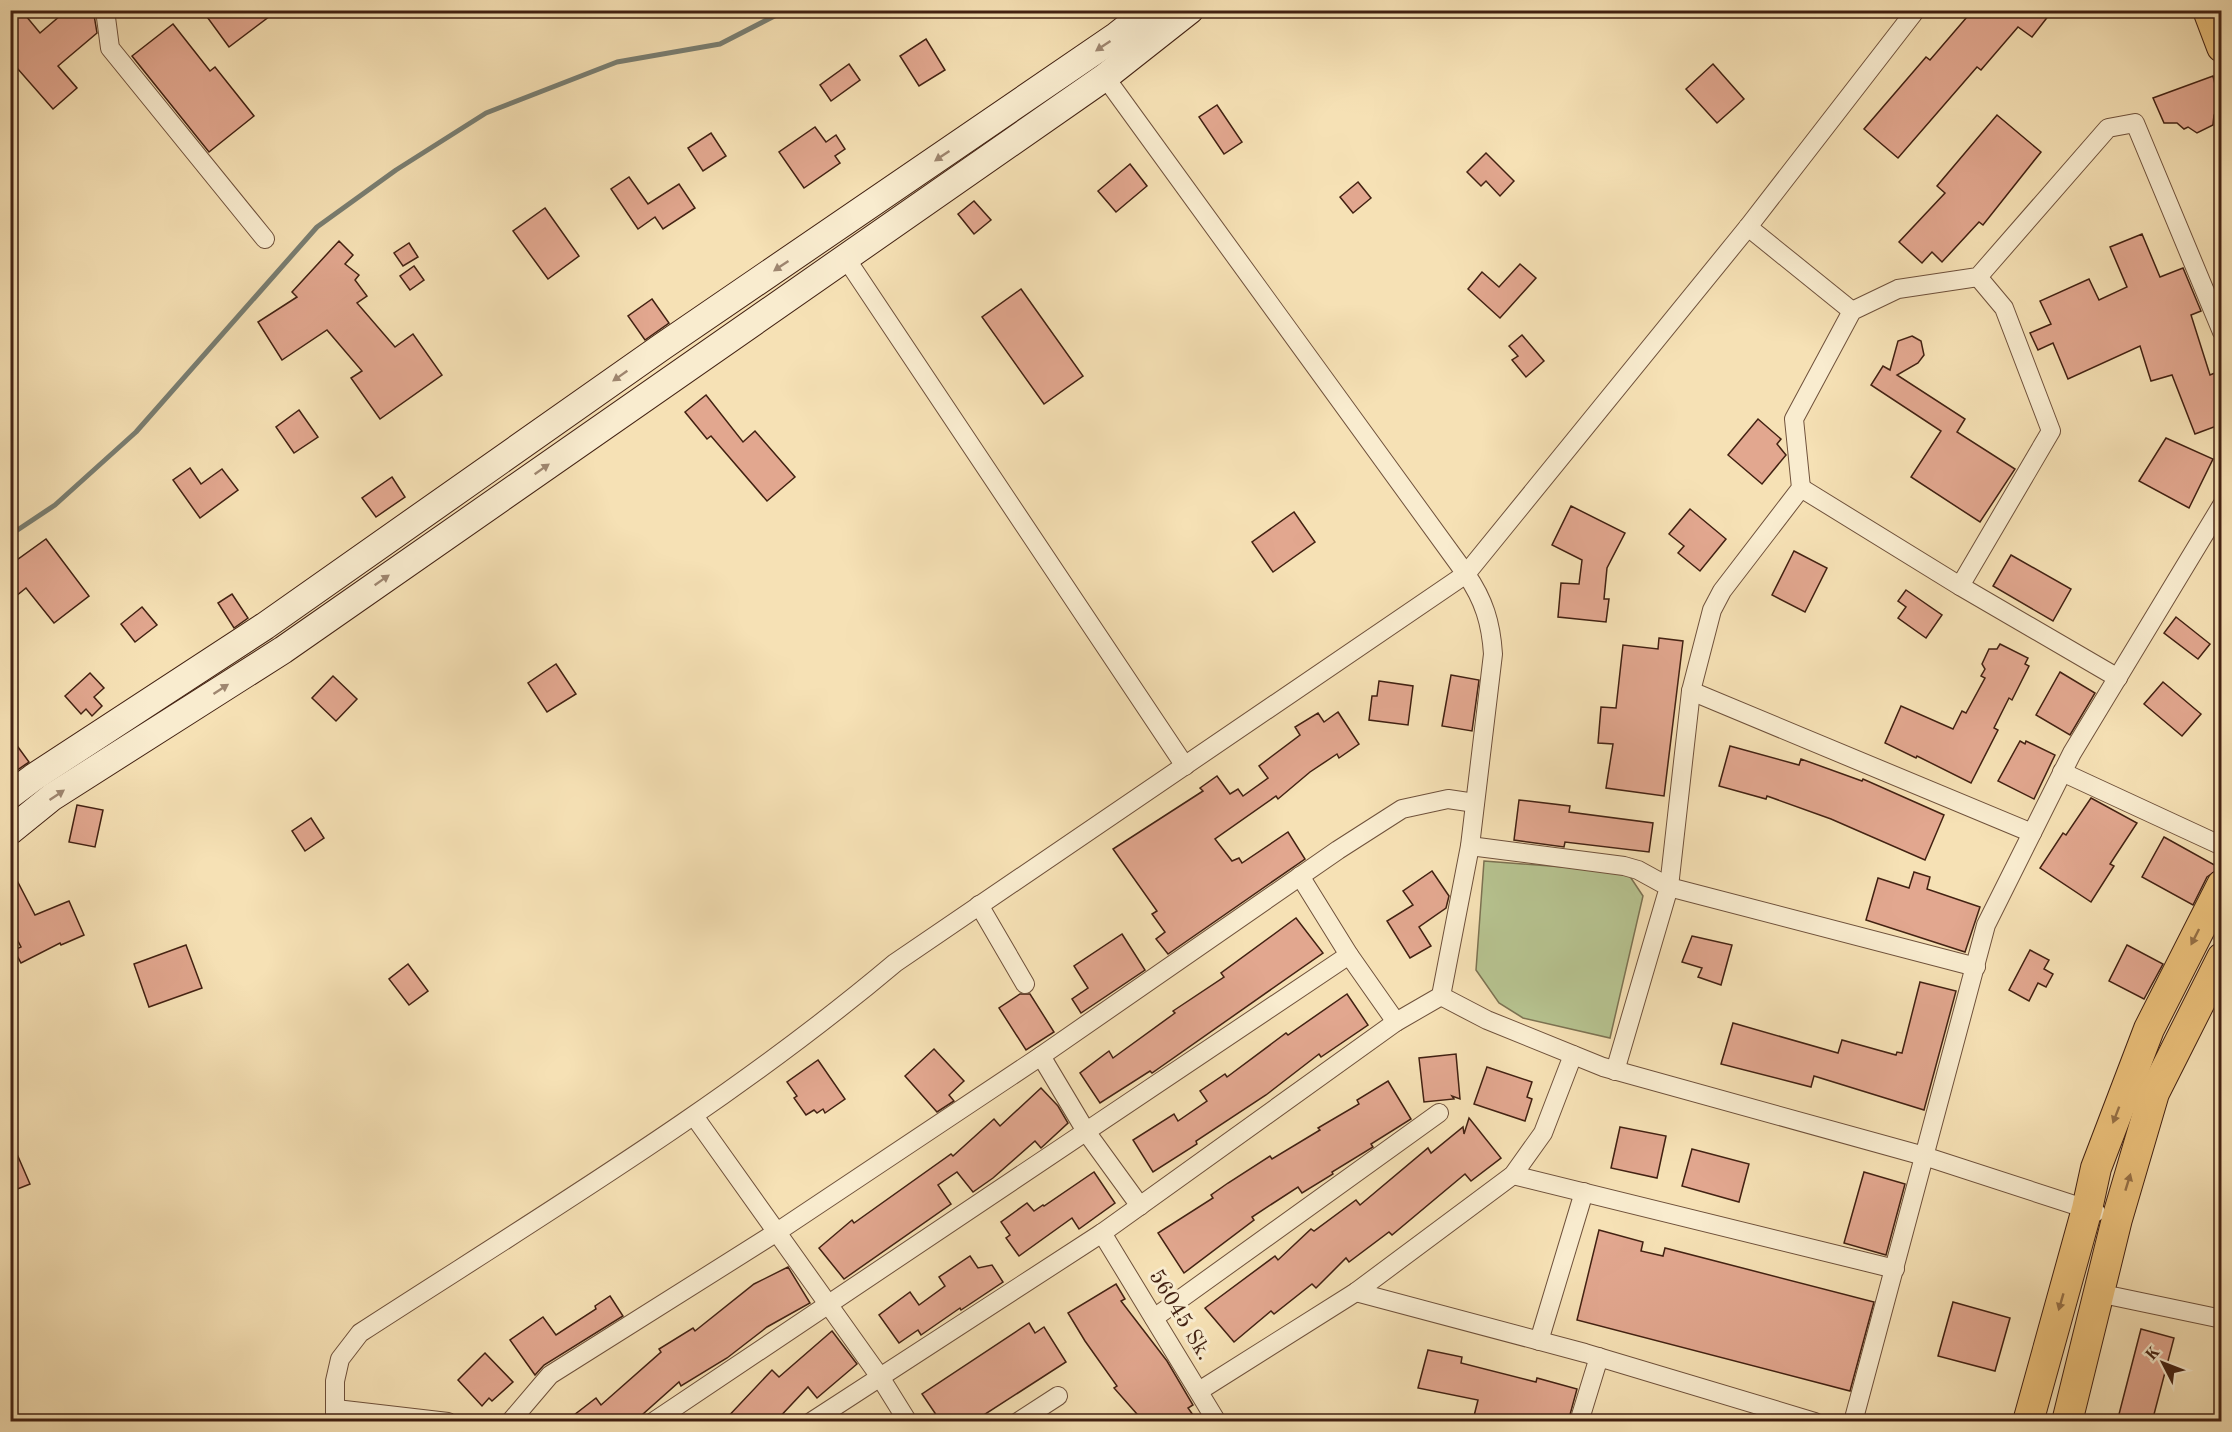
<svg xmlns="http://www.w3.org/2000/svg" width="2232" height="1432" viewBox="0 0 2232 1432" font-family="'Old Standard TT',serif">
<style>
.green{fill:#b7c491;stroke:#7c7252;stroke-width:1.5}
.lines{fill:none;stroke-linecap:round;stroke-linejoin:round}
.stream{stroke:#797e72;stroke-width:5}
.building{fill:#e2a78f;stroke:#422112;stroke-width:1.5}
.minor-casing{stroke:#6f513b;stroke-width:20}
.secondary-casing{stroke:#422112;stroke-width:29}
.primary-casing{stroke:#422112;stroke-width:32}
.minor{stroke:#f9eccf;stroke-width:18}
.secondary{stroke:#f9eccf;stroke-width:27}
.primary{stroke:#ebc07a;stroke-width:30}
.oneway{fill:#9e8670}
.oneway2{fill:#967046}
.labels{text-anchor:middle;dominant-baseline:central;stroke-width:6;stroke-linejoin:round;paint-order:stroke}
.street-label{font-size:22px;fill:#422112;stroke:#f9eccf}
</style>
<rect width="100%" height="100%" fill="#f6e1b5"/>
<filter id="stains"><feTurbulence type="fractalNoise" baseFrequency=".00333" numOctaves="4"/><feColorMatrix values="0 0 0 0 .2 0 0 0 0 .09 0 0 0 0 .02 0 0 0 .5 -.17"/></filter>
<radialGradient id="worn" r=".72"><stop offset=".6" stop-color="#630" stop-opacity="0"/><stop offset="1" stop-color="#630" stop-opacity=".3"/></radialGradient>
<polygon class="green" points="1484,861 1627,872 1643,896 1610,1038 1523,1018 1499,1003 1476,970"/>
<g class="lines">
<polyline class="stream" points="10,535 55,505 136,432 317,227 396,170 486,113 617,62 720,44 786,10"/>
</g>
<g class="building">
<polygon points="10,10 21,10 40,33 67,10 91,10 94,15 97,33 58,66 77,88 53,109 10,60"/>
<polygon points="202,10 278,10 229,47"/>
<polygon points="1973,10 2053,10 2032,37 2018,27 1981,70 1977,67 1898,158 1864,129 1926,57 1930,60"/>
<polygon points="173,24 210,71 215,67 254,116 209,152 132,56"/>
<polygon points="926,39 945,70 919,86 900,56"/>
<polygon points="849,64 860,80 831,101 820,85"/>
<polygon points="1713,64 1744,99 1717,123 1686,89"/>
<polygon points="2213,76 2221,108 2214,115 2213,125 2197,133 2188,127 2184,129 2177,123 2164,123 2153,98"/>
<polygon points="1217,105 1242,142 1224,154 1199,117"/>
<polygon points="1997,115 2041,152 1983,225 1979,222 1942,262 1932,252 1922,263 1899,242 1945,193 1937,186"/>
<polygon points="815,127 826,142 836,135 845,149 835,156 840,163 804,188 779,152"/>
<polygon points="711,133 726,156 703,171 688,148"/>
<polygon points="1486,153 1514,181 1500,196 1486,181 1481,186 1467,172"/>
<polygon points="1130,164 1147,186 1116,212 1098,191"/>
<polygon points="629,177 648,204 679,184 695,208 663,229 655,217 638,229 611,189"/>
<polygon points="1358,182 1371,198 1353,213 1340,197"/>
<polygon points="974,201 991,220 974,234 958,214"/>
<polygon points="545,208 579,256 548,279 513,231"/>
<polygon points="2142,234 2160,277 2183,268 2201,311 2191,315 2210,375 2222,370 2222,424 2195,434 2172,375 2151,381 2140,346 2068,379 2053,343 2038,350 2030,333 2051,324 2040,301 2089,279 2099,300 2127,287 2110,247"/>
<polygon points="339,241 353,255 345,264 359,275 355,280 367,296 357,303 395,347 413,334 442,375 380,419 351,378 362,371 327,330 282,360 258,322 297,297 292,292"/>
<polygon points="409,243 418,257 403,266 394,253"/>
<polygon points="1520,264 1536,278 1500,318 1468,289 1482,272 1499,287"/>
<polygon points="414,266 424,280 410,290 400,276"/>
<polygon points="1021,289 1083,376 1044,404 982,317"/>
<polygon points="652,299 669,323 645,340 628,316"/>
<polygon points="1522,335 1544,361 1526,377 1512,360 1518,356 1509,346"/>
<polygon points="1912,336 1921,341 1924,355 1918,363 1897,375 1965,419 1957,432 2015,469 1980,522 1911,477 1941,431 1871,385 1883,366 1890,370 1898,341"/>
<polygon points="706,395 743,442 755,431 795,477 767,501 711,436 707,439 685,412"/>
<polygon points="299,410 318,437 294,453 276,427"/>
<polygon points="1758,419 1781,439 1777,444 1786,455 1762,484 1728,455"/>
<polygon points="2166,438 2213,459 2189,508 2139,481"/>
<polygon points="190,468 201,484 222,469 238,490 200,518 173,480"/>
<polygon points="392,477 405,497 376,517 362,498"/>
<polygon points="1571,506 1625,533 1607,568 1604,599 1609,599 1606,622 1558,617 1561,583 1579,584 1582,560 1552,545"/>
<polygon points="1690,509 1726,539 1700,571 1678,553 1684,546 1669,534"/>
<polygon points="1294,512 1315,542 1273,572 1252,542"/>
<polygon points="46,539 89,596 54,623 26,588 10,601 10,565"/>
<polygon points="1794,551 1827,568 1805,612 1772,595"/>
<polygon points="2011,555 2071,589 2053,621 1993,586"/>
<polygon points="1906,590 1942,615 1926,638 1898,618 1906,607 1898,601"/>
<polygon points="232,594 248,618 234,628 218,603"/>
<polygon points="142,607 157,625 135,642 121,624"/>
<polygon points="2176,617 2210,644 2198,659 2164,633"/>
<polygon points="1659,638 1683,641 1664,796 1606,788 1613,744 1598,743 1601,707 1616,708 1623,645 1658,649"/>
<polygon points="2000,644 2028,658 2025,664 2029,666 2012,700 2009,698 1994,728 1998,730 1971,783 1917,756 1916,758 1885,743 1901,706 1953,729 1962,711 1966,713 1985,678 1981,676 1985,669 1982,664 1989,649 1997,649"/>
<polygon points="556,664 576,694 547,712 528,683"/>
<polygon points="2060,672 2095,693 2070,735 2036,715"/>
<polygon points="90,673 104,688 94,697 102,706 92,716 86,709 81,714 65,696"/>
<polygon points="1451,675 1479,680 1472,731 1442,726"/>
<polygon points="333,676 357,699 336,721 312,698"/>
<polygon points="1379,681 1413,686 1408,725 1369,720 1372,696 1377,696"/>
<polygon points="2163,682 2201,714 2182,736 2144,704"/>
<polygon points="1338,712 1359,744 1339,758 1337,754 1310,772 1278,799 1276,796 1215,839 1232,861 1239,858 1242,863 1288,832 1305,859 1168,954 1156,939 1165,932 1152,914 1157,911 1113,849 1203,791 1200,788 1217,776 1230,794 1238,789 1243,796 1268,778 1259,766 1300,735 1295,727 1318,713 1324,722"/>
<polygon points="10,736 29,762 10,775"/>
<polygon points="2020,741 2025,744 2026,741 2055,755 2034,799 1998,781"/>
<polygon points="1730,746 1799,765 1801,759 1862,781 1863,779 1944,815 1925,860 1831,819 1767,796 1766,799 1719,786"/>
<polygon points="2091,798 2137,823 2110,864 2114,866 2091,902 2040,868 2063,833 2066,835"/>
<polygon points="1519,800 1570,806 1569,812 1653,823 1649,852 1565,842 1564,847 1514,840"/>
<polygon points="77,805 103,810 95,847 69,842"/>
<polygon points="311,818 324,838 305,851 292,831"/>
<polygon points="2164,837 2220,868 2207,877 2193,905 2142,877"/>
<polygon points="10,867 35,915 69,901 84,935 61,945 60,943 21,963 14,950 21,947 10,926"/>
<polygon points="1432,871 1449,896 1446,908 1419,927 1431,946 1410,958 1387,921 1413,905 1403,891"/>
<polygon points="1914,872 1930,877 1927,889 1980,907 1965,952 1866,920 1878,878 1909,888"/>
<polygon points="1296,918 1323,953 1152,1073 1150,1071 1100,1103 1080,1073 1109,1051 1113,1058 1175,1013 1173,1011 1224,977 1221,973"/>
<polygon points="1122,934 1145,970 1081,1013 1072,999 1088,988 1074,966"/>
<polygon points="1692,936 1732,945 1721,985 1698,977 1702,968 1682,962"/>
<polygon points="186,945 202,988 149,1007 134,964"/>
<polygon points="2127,945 2163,964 2144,999 2109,981"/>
<polygon points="2030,950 2049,960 2044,969 2053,974 2046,987 2038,983 2029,1001 2009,990"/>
<polygon points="408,964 428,991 409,1005 389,979"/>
<polygon points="1920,982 1956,991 1924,1110 1814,1076 1811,1087 1721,1064 1733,1023 1838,1053 1842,1040 1896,1055 1897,1052 1902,1053"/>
<polygon points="1020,994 1030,994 1054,1032 1026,1050 999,1008"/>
<polygon points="1347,994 1368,1025 1321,1057 1319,1054 1266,1095 1196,1141 1197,1144 1153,1172 1133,1140 1174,1114 1178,1121 1207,1101 1200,1091 1225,1074 1227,1077 1286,1033 1288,1035"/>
<polygon points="934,1049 964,1081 949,1095 954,1101 937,1112 905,1076"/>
<polygon points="1456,1054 1460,1099 1452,1096 1454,1099 1424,1102 1419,1058"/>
<polygon points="818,1060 845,1099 825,1113 823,1109 817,1113 814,1110 806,1115 794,1098 797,1096 787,1082"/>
<polygon points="1487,1067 1532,1082 1527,1097 1532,1099 1525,1121 1474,1104"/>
<polygon points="1388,1081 1411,1119 1371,1144 1373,1147 1332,1172 1333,1174 1302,1193 1298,1187 1252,1217 1254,1220 1184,1273 1158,1233 1213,1198 1211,1195 1228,1183 1270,1156 1272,1159 1320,1130 1318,1128 1359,1104 1357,1100"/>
<polygon points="1041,1088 1058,1106 1068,1123 1041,1148 1035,1141 993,1178 973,1192 957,1172 938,1185 951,1204 844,1279 819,1248 852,1220 854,1223 951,1154 953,1156 994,1119 1000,1126"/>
<polygon points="1469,1118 1501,1158 1471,1181 1465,1174 1392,1235 1389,1232 1349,1262 1346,1258 1316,1288 1312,1284 1274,1314 1271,1311 1234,1342 1205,1308 1275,1256 1278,1260 1311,1229 1314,1231 1356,1200 1360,1205 1428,1148 1431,1153 1463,1127 1464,1134"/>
<polygon points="1620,1127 1666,1136 1657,1178 1611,1168"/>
<polygon points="10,1138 30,1184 10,1192"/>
<polygon points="1692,1149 1749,1164 1739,1202 1682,1186"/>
<polygon points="1094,1172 1115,1203 1079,1229 1072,1218 1019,1256 1006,1238 1010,1235 1001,1222 1027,1203 1034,1211 1043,1205 1044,1206"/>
<polygon points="1864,1172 1905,1184 1886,1255 1844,1243"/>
<polygon points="1599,1230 1643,1242 1641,1251 1663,1256 1665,1248 1874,1302 1850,1391 1577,1320"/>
<polygon points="970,1256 978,1268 992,1265 1003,1282 961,1310 960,1308 921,1335 918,1330 899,1343 879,1315 910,1292 919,1305 945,1286 939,1277"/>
<polygon points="788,1267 810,1303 767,1327 727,1358 681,1386 679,1382 634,1422 565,1422 596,1398 601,1405 661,1352 659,1349 693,1328 695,1331 754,1284"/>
<polygon points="1116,1284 1125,1299 1121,1301 1167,1361 1193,1405 1188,1408 1198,1422 1144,1422 1114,1388 1117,1386 1085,1341 1068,1313"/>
<polygon points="610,1296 623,1316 544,1365 535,1375 510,1340 543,1317 556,1335 596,1309 595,1306"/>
<polygon points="1953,1302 2010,1318 1995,1371 1938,1356"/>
<polygon points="1029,1323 1035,1333 1044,1327 1066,1362 973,1422 941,1422 922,1394"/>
<polygon points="2141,1329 2174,1338 2152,1422 2117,1422"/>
<polygon points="832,1331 857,1364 817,1398 808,1387 775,1422 723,1422 772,1370 779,1377"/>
<polygon points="1428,1350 1462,1357 1461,1363 1536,1382 1537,1378 1577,1389 1568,1422 1495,1422 1474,1416 1478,1400 1418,1388"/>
<polygon points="485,1353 513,1382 492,1401 489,1398 482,1406 458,1380"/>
</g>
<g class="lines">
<g class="minor-casing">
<g id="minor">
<polyline points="105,10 110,48 265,239"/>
<path d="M1916,10l-168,217 -282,347c18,26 25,49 27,80l-23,192 -29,150 46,24 116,47 321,89 172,56"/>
<polyline points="1748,227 1852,311"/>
<polyline points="845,257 1185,766"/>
<polyline points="1801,488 1960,586 2118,678"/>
<polyline points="1960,586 2051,431 2004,308 1978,277"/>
<polyline points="1691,691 2032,833"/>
<polyline points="2062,772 2222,846"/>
<polyline points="1470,846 1624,866 1638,870 1669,887 1615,1071"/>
<polyline points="1300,876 1349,955 1396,1022"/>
<polyline points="979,905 1025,984"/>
<polyline points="1976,967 1669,887 1691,691 1712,610 1722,591 1801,488 1794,419 1852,311 1898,289 1978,277 2108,128 2135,123 2222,332"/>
<polyline points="1041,1056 1087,1133 1140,1206"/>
<polyline points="694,1116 880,1377 908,1422"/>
<polyline points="1513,1175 1895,1269"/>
<polyline points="1102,1233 1217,1422"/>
<polyline points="1356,1292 1585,1353 1815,1422"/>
<polyline points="2098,1293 2222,1319"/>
<polyline points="1154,1318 1439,1113"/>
<polyline points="1539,1341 1584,1192"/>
<polyline points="1199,1391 1356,1292 1513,1175 1543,1133 1573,1055"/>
<polyline points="336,1409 448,1422"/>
<path d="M335,1422v-41l5,-22 20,-26c182,-118 369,-230 535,-370l571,-389 -361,-497"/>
<polyline points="510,1422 550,1375 777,1232 1041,1056 1338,850 1402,809 1448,799 1475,803"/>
<polyline points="653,1422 1349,955"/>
<polyline points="811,1422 1102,1233 1396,1022 1441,996"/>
<polyline points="1018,1422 1058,1396"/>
<polyline points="1579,1422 1599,1357"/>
<polyline points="1853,1422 1986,925 2072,753 2222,505"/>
</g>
</g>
<g class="secondary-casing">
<g id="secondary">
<polyline points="10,795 34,777 265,626 663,346 1115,37 1149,10"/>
<polyline points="10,831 52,797 283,650 1105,77 1190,10"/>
</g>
</g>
<g class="primary-casing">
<g id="primary">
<polyline points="2208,10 2222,47"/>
<polyline points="2028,1422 2087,1209 2096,1168 2149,1029 2222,885"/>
<polyline points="2067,1422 2117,1219 2154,1093 2222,958"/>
</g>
</g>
<use href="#minor" class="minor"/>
<use href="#secondary" class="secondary"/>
<use href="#primary" class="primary"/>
</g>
<defs><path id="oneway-solid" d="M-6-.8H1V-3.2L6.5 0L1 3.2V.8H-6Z" transform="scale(1.5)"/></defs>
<g class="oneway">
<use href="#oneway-solid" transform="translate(1103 46) rotate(146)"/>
<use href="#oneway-solid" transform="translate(942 156) rotate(146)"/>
<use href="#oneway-solid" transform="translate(781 266) rotate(146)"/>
<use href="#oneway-solid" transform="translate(620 376) rotate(145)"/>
<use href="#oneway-solid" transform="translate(542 469) rotate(-35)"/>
<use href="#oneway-solid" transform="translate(382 580) rotate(-35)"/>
<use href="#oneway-solid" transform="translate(221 689) rotate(-33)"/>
<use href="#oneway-solid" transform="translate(57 795) rotate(-34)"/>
</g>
<g class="oneway2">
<use href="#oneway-solid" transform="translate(2195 937) rotate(117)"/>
<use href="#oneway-solid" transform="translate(2116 1115) rotate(111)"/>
<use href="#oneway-solid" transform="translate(2128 1182) rotate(-73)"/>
<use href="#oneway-solid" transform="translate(2061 1302) rotate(106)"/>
</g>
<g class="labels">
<g class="street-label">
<text transform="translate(1180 1315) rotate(59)">56045 Sk.</text>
</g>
</g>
<rect width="2232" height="1432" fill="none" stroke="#f6e1b5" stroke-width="36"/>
<rect x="12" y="12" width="2208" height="1408" fill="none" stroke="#422112" stroke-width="3"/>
<rect x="18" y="18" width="2196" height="1396" fill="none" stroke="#422112" stroke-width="1.5"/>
<g transform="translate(2163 1363) rotate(312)" stroke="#f9eccf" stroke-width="4.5" paint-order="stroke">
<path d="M0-4.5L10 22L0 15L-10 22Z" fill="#422112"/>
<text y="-9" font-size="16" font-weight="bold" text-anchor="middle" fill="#422112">K</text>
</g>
<rect width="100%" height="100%" filter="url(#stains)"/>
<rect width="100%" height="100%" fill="url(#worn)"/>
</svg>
